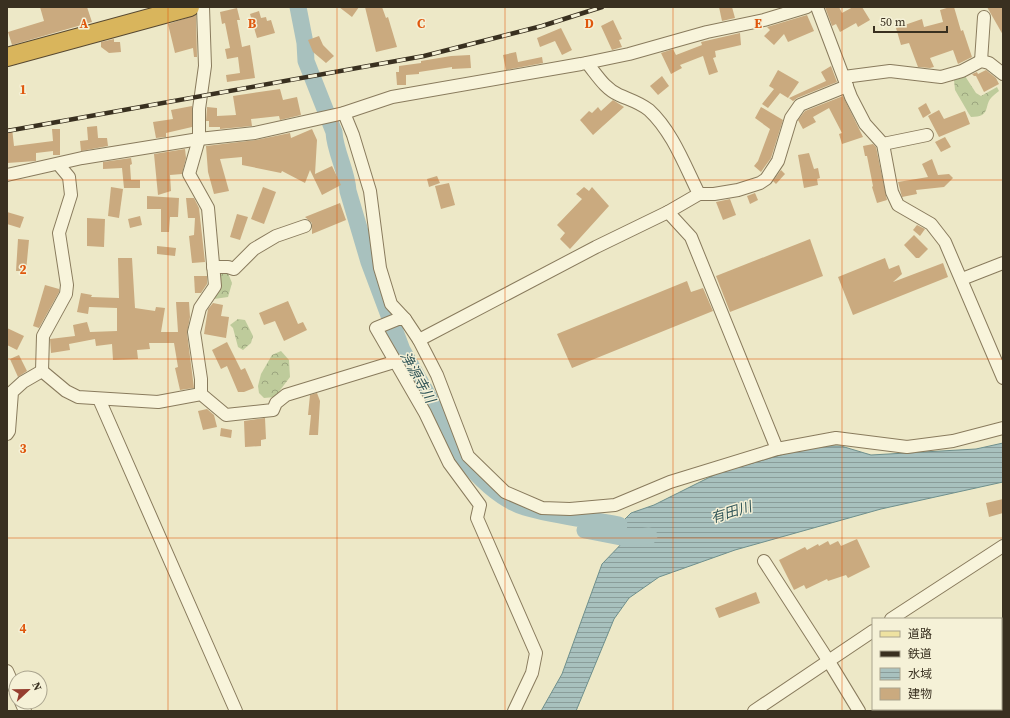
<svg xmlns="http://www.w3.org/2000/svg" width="1010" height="718" viewBox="0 0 1010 718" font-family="'Source Serif 4','Noto Sans JP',serif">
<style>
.forest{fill:url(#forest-crowns)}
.water{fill:url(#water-rules);stroke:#6f908d}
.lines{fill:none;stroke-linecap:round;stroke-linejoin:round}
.river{stroke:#a8c1be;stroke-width:17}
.building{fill:#caaa7f}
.minor-casing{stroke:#897b5d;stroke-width:14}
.major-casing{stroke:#574831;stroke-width:18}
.highway-casing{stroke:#574831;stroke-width:20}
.minor{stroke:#f8f4db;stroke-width:12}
.major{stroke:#eee2a1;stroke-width:16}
.highway{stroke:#d9b55c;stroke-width:18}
.rail-casing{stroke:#393020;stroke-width:4.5}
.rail{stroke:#f5f1d7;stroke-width:3;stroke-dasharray:9;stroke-linecap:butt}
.grid{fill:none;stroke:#df570d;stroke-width:1;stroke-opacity:0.55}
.labels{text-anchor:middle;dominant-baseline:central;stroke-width:3;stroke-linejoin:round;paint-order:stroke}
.water-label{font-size:14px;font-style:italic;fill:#305558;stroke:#f5f1d7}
.grid-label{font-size:13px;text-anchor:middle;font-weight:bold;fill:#df570d;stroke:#f5f1d7;stroke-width:3;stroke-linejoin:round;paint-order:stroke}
</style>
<defs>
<pattern id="forest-crowns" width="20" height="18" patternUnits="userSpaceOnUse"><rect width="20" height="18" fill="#becb9b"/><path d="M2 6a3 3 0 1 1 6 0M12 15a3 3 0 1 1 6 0" fill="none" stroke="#9ba57e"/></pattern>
<pattern id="water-rules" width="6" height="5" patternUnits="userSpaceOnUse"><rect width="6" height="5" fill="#a8c1be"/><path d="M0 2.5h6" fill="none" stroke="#8a9d9a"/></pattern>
</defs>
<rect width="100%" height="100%" fill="#ede8c7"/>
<g class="forest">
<path d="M958,76h7l11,17 5,3 16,-9 2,4c-3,2 -6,5 -8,7 -7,8 0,19 -20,19l-2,-3 -14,-24 -1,-10z"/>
<polygon points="222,271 228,273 232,283 228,297 214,299 214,294"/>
<polygon points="238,319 245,320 253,336 251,343 243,350 238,347 233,328 230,325"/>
<polygon points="281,351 289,360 290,377 275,397 264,398 259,393 258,386 261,374 272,355"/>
</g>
<polygon class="water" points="1003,443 1003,482 881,509 735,550 659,577 629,598 614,619 576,711 541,711 562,674 602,564 627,538 626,530 619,525 631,513 654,505 718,473 812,446 841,446 871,455 976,449"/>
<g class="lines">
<path class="river" d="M298,7l7,36 1,18 28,71c1,20 13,39 14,59l21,71 33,88 60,106c14,20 39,44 63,51 30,9 63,12 94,18l-34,5 41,8 23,-2"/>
</g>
<g class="building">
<polygon points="40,7 87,7 92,22 12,45 8,32 44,21"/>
<polygon points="339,7 359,7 352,17"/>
<polygon points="365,7 382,7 386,18 388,17 397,47 376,52"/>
<polygon points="719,7 732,7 735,18 722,21"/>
<polygon points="825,7 839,7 842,13 853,7 862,7 870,20 858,27 856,23 840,32 836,24 832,26"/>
<polygon points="950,7 954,7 961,31 963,30 972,57 958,64 953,50 930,58 934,67 930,68 918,67 909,43 901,45 896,28 922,19 924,27 943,22 940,10"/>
<polygon points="987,7 1003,7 1003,35"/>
<polygon points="237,8 240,20 237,20 242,47 250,45 255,78 227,82 226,75 240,73 238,57 227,59 225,49 230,48 225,23 222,24 220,12"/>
<polygon points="259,11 261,18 266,17 267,21 271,20 275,33 257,38 250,14"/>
<polygon points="196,15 197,57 194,57 193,48 175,53 168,24"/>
<polygon points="807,15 814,31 788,42 784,34 774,45 764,36 770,30 767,27"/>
<polygon points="613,20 622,39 619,40 622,47 612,50 601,26"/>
<polygon points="561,28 572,50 562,55 555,41 540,47 537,38"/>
<polygon points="740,33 741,45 715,51 716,57 713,58 718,72 709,75 703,56 680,65 682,68 671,74 661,53 673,49 676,55 702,45 701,42"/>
<polygon points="319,36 323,45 334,56 326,63 313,52 308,40"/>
<polygon points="114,39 114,42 120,42 121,52 109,53 101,47 101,42"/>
<polygon points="516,52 518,62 542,57 543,63 506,70 503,55"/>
<polygon points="470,55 471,68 452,69 452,67 419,72 419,74 406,75 406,85 397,85 396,72 399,72 399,66 421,63 421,61 451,56"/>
<polygon points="831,66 837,82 797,98 793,101 789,98 826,81 821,72"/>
<polygon points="778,70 799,82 788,98 780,93 768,108 762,104 774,89 769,86"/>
<polygon points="986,70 996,78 999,84 984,92 976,76 974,76 972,74 977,72 978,74"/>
<polygon points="662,76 669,86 658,95 650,86"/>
<polygon points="280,89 283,100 297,97 301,115 280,120 279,116 251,119 252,126 220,129 220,127 209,127 209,121 206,121 207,107 217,108 217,116 236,115 233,96"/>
<polygon points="843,96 863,137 842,144 839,134 842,133 829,108 813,117 816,122 803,129 798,120 805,111"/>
<polygon points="613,100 624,107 593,135 580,120 589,111 592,113 598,107 601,111"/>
<polygon points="926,103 931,113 923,118 918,108"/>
<polygon points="192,106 192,127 166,133 166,137 156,138 153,122 173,119 171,110"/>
<polygon points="761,107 783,120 771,158 761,172 754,166 758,161 770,129 755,118"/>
<polygon points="939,110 944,119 965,111 970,124 939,137 928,116"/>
<polygon points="97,126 98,138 107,138 108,146 81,151 80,141 88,140 87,127"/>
<polygon points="7,128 12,128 14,146 53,141 52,129 60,129 60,155 53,155 53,151 36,153 36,161 7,163"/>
<polygon points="312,129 317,140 315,174 332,166 341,185 322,195 310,170 305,183 282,171 281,173 242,165 242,157 220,159 229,191 214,194 208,172 206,146 256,140 290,133 291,138"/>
<polygon points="945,137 951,147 941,152 935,142"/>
<polygon points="873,144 876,147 887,200 877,203 872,187 873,186 867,156 865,156 863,146"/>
<polygon points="185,149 186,158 182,174 170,175 171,191 158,195 154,154"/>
<polygon points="809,153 814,169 818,168 820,178 817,179 818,185 804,188 798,155"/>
<polygon points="131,158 132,164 130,165 131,180 140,180 140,188 124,188 122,168 103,169 103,162"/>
<polygon points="932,159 938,175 949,174 953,178 944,187 916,190 917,194 902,197 898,182 928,177 922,164"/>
<polygon points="781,170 785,174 776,184 773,181"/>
<polygon points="437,176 440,183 429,187 427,179"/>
<polygon points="449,183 455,205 441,209 435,186"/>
<polygon points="111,187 123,189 119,218 108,216"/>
<polygon points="263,187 276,192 264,224 251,219"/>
<polygon points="584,187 589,191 592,187 609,206 570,249 560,239 565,233 557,225 582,199 576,194"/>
<polygon points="755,193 758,200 750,204 747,196"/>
<polygon points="147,196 179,198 178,217 170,217 169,232 161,232 161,209 147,209"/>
<polygon points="186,198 194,198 199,208 205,262 192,263 189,236 194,235 195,218 188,218"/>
<polygon points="730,199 736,215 723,220 716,202"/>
<polygon points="340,203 346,220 312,234 312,223 305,217"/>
<polygon points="7,212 24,217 20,228 7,224"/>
<polygon points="237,214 248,217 240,240 230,237"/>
<polygon points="140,216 142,225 130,228 128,219"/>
<polygon points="87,218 105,219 104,247 87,246"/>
<polygon points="917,225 925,229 920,236 913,230"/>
<polygon points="914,235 928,249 919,258 916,258 904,245"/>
<polygon points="18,239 29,240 26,271 16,271"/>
<polygon points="810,239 823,276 730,312 716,276"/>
<polygon points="157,246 176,248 175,256 157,254"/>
<polygon points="118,258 132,258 135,308 155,311 156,307 165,308 161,332 178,332 176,302 189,302 190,317 187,333 194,388 180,390 175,368 178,367 174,343 149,343 150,349 137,350 138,359 113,360 112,344 96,346 95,339 69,344 70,350 51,353 50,339 75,336 73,325 87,322 90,332 117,331 117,308 89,307 88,314 77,312 81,293 92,295 91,297 119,298"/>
<polygon points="885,258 889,269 899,265 902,274 893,282 943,263 948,277 853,315 838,277"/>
<polygon points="194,276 207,276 207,284 201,293 195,293"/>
<polygon points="687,281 691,292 703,288 713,311 572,368 557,334"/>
<polygon points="45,285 59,289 59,292 39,328 33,326"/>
<polygon points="288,301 298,324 303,322 307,330 284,341 275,321 264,325 259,313"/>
<polygon points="213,303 223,305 221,316 229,317 226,338 204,334 208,309"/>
<polygon points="7,328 24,336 17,350 7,345"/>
<polygon points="227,342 241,370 245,368 254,388 244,392 238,392 227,366 221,369 212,350"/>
<polygon points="19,355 27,371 18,377 10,359"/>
<polygon points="317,393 320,401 318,435 309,435 311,415 308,415 310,395"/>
<polygon points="207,409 214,415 217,427 203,430 198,411"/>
<polygon points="265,418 266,439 261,440 261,446 245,447 244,421"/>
<polygon points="221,428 232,430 231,438 220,436"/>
<polygon points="1003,499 1003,513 989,517 986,503"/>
<polygon points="857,539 870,567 848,578 846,575 828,581 827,579 806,589 804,585 794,590 779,560 805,547 807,550 818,544 819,546 828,541 830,545 838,541 841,546"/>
<polygon points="756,592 760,603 719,618 715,608"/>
</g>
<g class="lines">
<g class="minor-casing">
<g id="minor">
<polyline points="817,7 851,97 865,124 883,144 892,192 898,205 931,224 945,242 1003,378"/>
<polyline points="981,61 984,17"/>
<path d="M587,63c10,12 18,26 32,32 11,5 20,7 30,15 23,21 36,56 50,84"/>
<polyline points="844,77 890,71 941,77 962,71 981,61 989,63 1003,74"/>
<polyline points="344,113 353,135 370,191 380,268 391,304 405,319 419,340 437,375 468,456 505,492 542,508 570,509 615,505 670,482 777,449 836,438 907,447 953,441 1003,428"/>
<polyline points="883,144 927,135"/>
<polyline points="7,175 82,158 199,139 255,133 286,126 344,113 392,97 581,64 629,54 707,32 764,20 807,7"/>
<polyline points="668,212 691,237 777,449"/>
<polyline points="213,267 228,267 234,269 254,249 276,236 305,226"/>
<polyline points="962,279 1003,263"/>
<polyline points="405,319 398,319 376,328 425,413 449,463 480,505 477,518 536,653 532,673 514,711"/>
<polyline points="419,340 596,247 668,212 699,194 714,194 738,190 760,183 766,179 778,161 791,118 800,105 847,86"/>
<polyline points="42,371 66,391 78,397 158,402 201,394 226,415 273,410 276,403 286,395 394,362"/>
<polyline points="42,371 43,336 66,294 67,285 59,233 71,195 69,177 59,165"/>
<polyline points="201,394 201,379 194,332 200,308 215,286 208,208 189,174 199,139 199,109 205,66 203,7"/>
<polyline points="99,399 236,711"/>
<polyline points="7,434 9,431 12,392 23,382 42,371"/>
<polyline points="764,561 828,660 859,711"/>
<polyline points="891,619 1003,546"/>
<polyline points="7,671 16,691"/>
<polyline points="21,702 25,711"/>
<polyline points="754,711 873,631"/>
</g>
</g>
<g class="major-casing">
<g id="major">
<polyline points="1001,689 1003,688"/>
<polyline points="967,711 970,709"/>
</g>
</g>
<g class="highway-casing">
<polyline id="highway" points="7,57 190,7"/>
</g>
<use href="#minor" class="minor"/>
<use href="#major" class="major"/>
<use href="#highway" class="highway"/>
<g class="rail-casing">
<polyline id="rail" points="7,131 424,56 542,26 602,7"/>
</g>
<use href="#rail" class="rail"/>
</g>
<path class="grid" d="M168,7v704M337,7v704M505,7v704M673,7v704M842,7v704M7,180h996M7,359h996M7,538h996"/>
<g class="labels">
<g class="water-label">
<text transform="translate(418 377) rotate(61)">浄源寺川</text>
<text transform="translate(731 512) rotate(-17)">有田川</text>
</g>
</g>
<g class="grid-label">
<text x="84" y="28">A</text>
<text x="252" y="28">B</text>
<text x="421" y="28">C</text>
<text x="589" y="28">D</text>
<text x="758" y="28">E</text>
<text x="23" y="94">1</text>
<text x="23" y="274">2</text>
<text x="23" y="453">3</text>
<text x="23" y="633">4</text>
</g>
<rect width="1010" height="718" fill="none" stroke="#393020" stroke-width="16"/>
<rect x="872" y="618" width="130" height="92" fill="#f5f1d7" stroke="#aaa48e"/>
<rect x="880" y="631" width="20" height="6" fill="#eee2a1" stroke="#aaa48e"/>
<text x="908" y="638" font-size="12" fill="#393020">道路</text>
<rect x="880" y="651" width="20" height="6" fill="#393020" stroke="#aaa48e"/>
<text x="908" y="658" font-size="12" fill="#393020">鉄道</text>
<rect x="880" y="668" width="20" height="12" fill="url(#water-rules)" stroke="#aaa48e"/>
<text x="908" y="678" font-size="12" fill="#393020">水域</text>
<rect x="880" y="688" width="20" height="12" fill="#caaa7f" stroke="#aaa48e"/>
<text x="908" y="698" font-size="12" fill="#393020">建物</text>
<g transform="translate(28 690) rotate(68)"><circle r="19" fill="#f5f1d7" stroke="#aaa48e"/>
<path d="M0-3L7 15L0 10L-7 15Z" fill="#963e2f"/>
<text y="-6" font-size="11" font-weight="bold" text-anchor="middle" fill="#393020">N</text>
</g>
<path d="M874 26v6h73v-6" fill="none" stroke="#393020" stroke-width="2"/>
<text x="880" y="26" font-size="12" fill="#393020" stroke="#f5f1d7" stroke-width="3" paint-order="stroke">50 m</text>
</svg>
